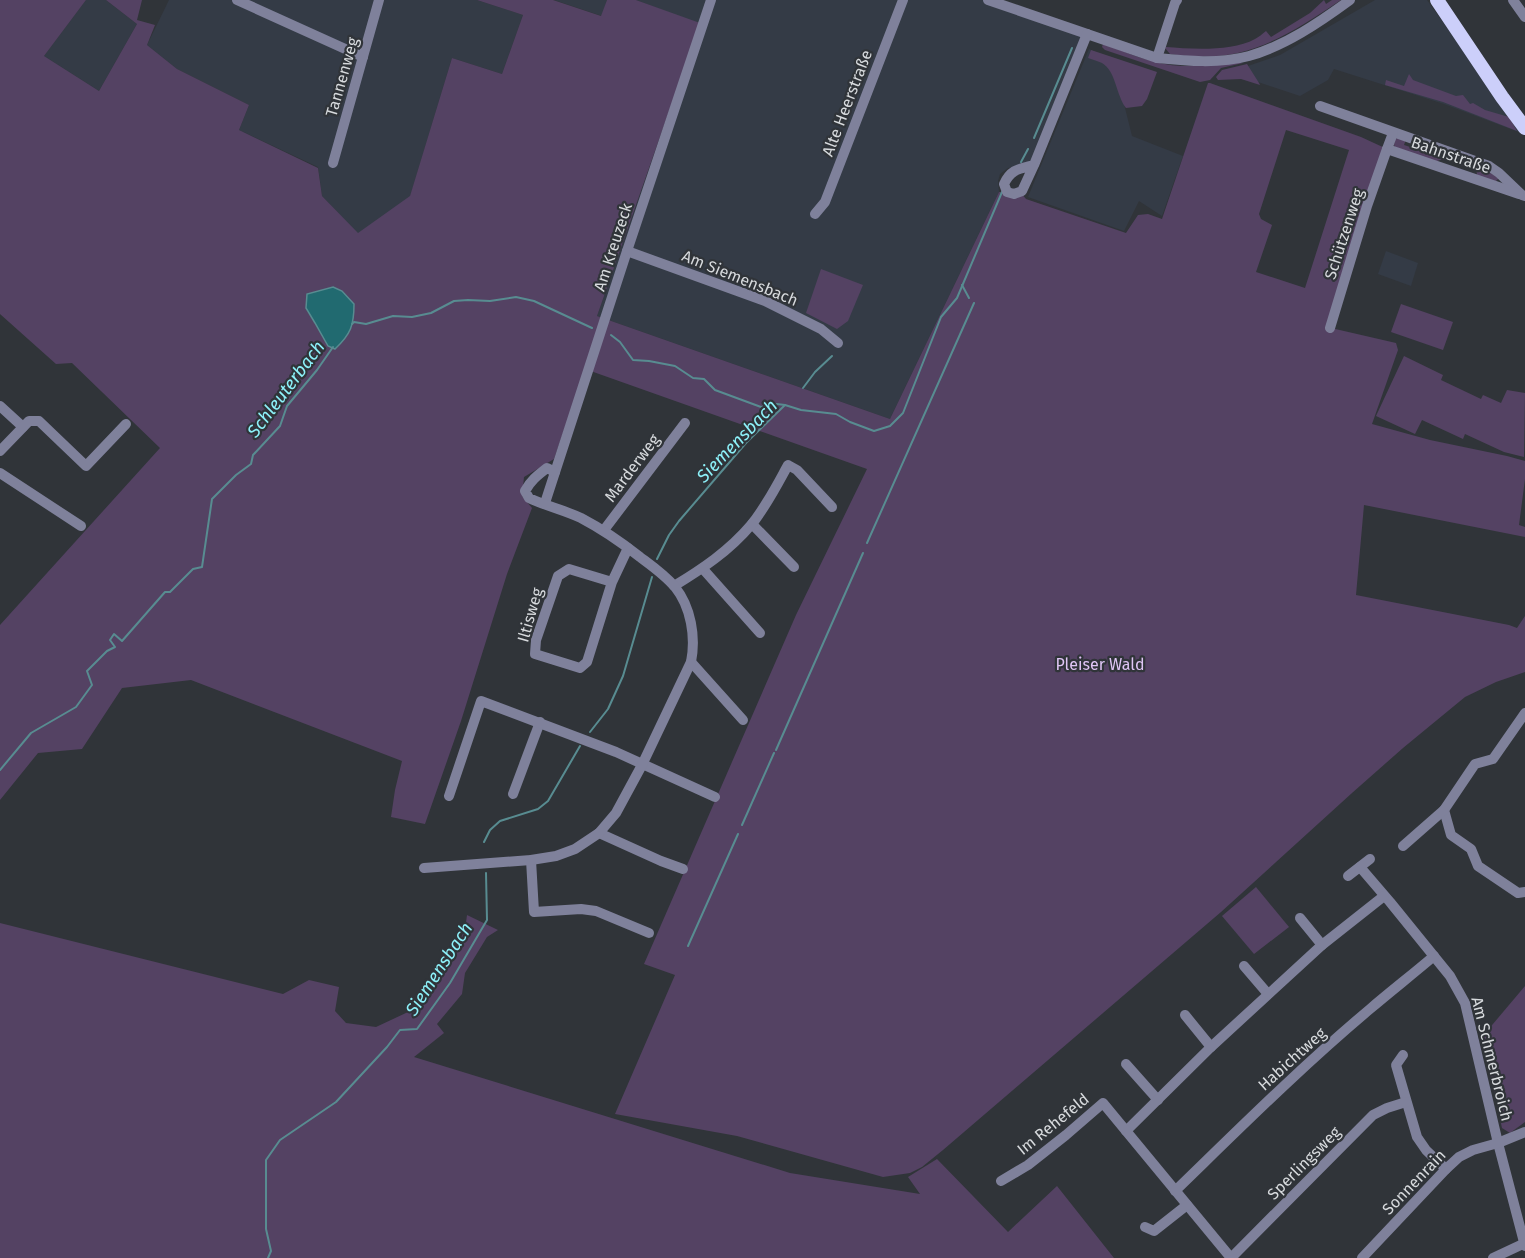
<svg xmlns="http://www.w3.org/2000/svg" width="1525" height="1258" viewBox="0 0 1525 1258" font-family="'Fira Sans',sans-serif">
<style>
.built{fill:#343b46}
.green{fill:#544263;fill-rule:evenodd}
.water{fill:#216a70;stroke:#588c91;stroke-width:1.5}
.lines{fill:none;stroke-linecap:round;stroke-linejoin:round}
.stream{stroke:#588c91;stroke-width:2}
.minor{stroke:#7f819b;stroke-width:10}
.major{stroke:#cccffa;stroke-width:14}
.labels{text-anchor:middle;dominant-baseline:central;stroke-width:4.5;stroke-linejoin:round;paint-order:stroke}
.street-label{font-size:16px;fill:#d7dadd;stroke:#303439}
.park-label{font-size:16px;fill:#dfc5f5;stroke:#303439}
.water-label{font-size:18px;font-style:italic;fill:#8df1f9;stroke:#303439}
</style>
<rect width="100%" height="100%" fill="#303439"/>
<g class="built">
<polygon points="86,0 106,0 137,24 99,91 44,56"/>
<polygon points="169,0 477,0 523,15 502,74 452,58 410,197 358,234 322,196 318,167 239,130 249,105 177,69 147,45"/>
<polygon points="517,0 607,0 602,16 554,0"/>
<polygon points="636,0 989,0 1087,34 1034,165 1008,168 1000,174 998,181 999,192 890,419 597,316 700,24"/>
<polygon points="1375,0 1427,0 1524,134 1444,104 1334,69 1328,80 1300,96 1255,81 1245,67 1280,55"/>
<polygon points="1089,49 1113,60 1132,136 1183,156 1162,216 1139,201 1124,231 1028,197"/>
<polygon points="1386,251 1418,263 1411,286 1378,274"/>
</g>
<g class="green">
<path d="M0,0h86l-42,56 55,35 38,-67 -31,-24h36l-5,20 18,5 -8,20 30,24 72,36 -10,25 79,38 4,28 36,37 52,-37 42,-138 50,16 21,-59 -46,-15h76l48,16 6,-16h29l64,23 -103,293 293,103 109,-227 22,1 5,6 100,34 12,-18 10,-1 14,5 46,-136h2l151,54 26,12 -56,179 65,15 2,7 -26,74 58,16 77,16 18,5v18l-6,46 6,2v10l-161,-32 -8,90 153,30 8,3 8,-12v56l-29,10 -31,15 -62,51 -51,45 -131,119 -278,238 -21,17 -12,6 -27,4 -146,-41 -122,-22 60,-139 -31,-11 152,-349 71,-146 -282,-100 -31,90 -30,18 -2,19 10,12 -25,66 -46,147 -36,103 -34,-7 4,-27 7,-29 -211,-81 -69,8 -40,61 -44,4 -38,47v-175l160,-177 -88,-85 -16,1 -56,-50zM1286,130l63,20 -44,138 -49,-16 16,-47 -11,-6 -2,-5zM306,309l48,13 -11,19 -28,-18z"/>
<path d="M1324,0l2,4 6,-4h9c-57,38 -99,66 -171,54l-5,-6 1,-1c25,2 65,5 89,-8 4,-2 7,-5 11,-8l5,6 39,-24z"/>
<path d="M1103,44c26,9 51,21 80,22 20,0 41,-5 60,-3l-22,5 -11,12 -10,2 -95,-32 -3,-3z"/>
<path d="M1091,50l66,22 -10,27 -5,7 -16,2c-10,-13 -10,-37 -24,-45 -4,-2 -9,-3 -14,-5z"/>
<polygon points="1247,64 1259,83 1260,85 1241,79 1218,80 1216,77 1222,70"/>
<polygon points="1409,74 1413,80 1456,96 1463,95 1470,104 1473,103 1485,110 1509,117 1517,131 1443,102 1385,85 1386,80 1404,86"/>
<polygon points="1398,138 1406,139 1404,145 1435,155 1441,151 1472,162 1499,178 1495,182 1478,178 1476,170 1443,159 1434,162 1395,147 1394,145 1395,139"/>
<polygon points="821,269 863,285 848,321 837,329 806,313"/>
<polygon points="1401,304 1453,322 1443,350 1391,332"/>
<polygon points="1404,356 1443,375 1441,380 1481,399 1483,395 1501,403 1507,390 1525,393 1524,457 1504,452 1465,434 1463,439 1422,420 1415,434 1376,416"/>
<polygon points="1256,887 1289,927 1254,954 1222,916"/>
<polygon points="467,915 498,930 487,937 465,973 462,994 437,1024 444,1033 414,1057 790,1173 920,1194 908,1177 937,1159 1008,1232 1057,1186 1114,1258 0,1258 0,923 283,994 309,980 339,987 335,1011 346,1023 376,1027 423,1005 465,930"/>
<polygon points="1525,986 1525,1122 1510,1133 1502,1128 1482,1037"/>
</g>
<path class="water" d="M333,287l9,4 12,13c0,21 -3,30 -19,45l-7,-3 -13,-23 -9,-15 1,-14z"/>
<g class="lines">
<g class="stream">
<polyline points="1034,138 1072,48"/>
<polyline points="1021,162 1028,149"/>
<polyline points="962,285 969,298"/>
<polyline points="352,324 354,322 366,324 393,316 412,317 431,313 454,301 468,300 490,301 516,297 534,301 592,328"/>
<polyline points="611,335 620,342 633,360 649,361 675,366 693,378 704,379 715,390 761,407 777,404 785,405"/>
<polyline points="803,388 815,372 832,356"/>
<polyline points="867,543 974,303"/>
<polyline points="657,559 669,535 679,521 746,443 785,405 801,410 836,414 850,422 874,431 890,426 903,413 941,317 957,298 1002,192"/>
<polyline points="590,732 608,709 623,676 652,577"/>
<polyline points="776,750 863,553"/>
<polyline points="0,770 31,733 76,707 92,685 87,671 107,651 115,647 110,640 114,634 122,641 165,592 170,592 193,569 202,567 212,499 236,475 251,464 253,455 280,426 287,406 317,370 333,347"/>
<polyline points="742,825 774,753"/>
<polyline points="484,842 490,830 500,821 538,809 548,801 580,746"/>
<polyline points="688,946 738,834"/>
<polyline points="268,1258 271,1251 266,1229 266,1160 280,1140 336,1102 387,1047 400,1030 417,1029 450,983 487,920 486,873"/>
</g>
<g class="minor">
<polyline points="237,0 363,57"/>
<path d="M988,0l169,58c30,3 62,6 92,-2 36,-10 71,-34 101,-56"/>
<polyline points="1513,0 1525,17"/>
<polyline points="1157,58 1175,3 1177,0"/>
<polyline points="1320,106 1489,166 1499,173 1522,195 1525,196"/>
<polyline points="1393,133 1387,149 1519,194"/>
<polyline points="333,163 379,0"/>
<path d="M1034,165c-15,4 -23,4 -30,19l3,8 7,2 8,-3 12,-26 53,-131"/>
<polyline points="815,214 825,202 903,0"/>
<polyline points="627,251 765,301 821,329 838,343"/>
<polyline points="1330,328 1367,206 1387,149"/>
<polyline points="0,406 23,427"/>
<polyline points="0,451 29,421 39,421 86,466 126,424"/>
<polyline points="0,473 81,526"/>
<polyline points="545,503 627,251 711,0"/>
<polyline points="752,524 794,567"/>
<polyline points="604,530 685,423"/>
<polyline points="703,569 760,633"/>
<polyline points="612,582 569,569 558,576 536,640 535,654 580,668 587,662 612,582 628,548"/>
<path d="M674,586c28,-17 55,-35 77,-61 15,-18 26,-40 37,-60l9,5 35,37"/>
<polyline points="691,662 743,720"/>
<polyline points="513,794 540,722"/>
<polyline points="449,796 481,701 616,752 715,797"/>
<polyline points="1444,810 1451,835 1471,849 1478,866 1518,893 1525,892"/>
<polyline points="599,833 661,861 683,869"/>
<polyline points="1403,846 1444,810 1475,764 1493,759 1525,713"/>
<polyline points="531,860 534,912 581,909 596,911 649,933"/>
<polyline points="1360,867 1390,902 1450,976 1465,1003 1498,1143 1525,1246"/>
<path d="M424,868l107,-8 25,-4 19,-7 24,-16 17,-20 26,-48 49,-103c5,-25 0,-55 -16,-75 -10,-12 -23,-21 -35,-30 -19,-15 -38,-28 -59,-39 -17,-8 -35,-12 -52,-20l-4,-7c6,-11 13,-16 22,-23l8,4"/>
<polyline points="1348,876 1370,859"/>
<polyline points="1300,918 1322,945"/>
<polyline points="1244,966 1268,994"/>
<polyline points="1185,1015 1211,1047"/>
<polyline points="1403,1055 1396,1065 1417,1137 1426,1150 1446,1169"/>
<polyline points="1126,1064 1158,1100"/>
<polyline points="1126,1131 1211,1047 1322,945 1384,896"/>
<polyline points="1001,1181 1028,1165 1066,1135 1103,1103 1231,1258"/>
<path d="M1175,1191c64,-62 127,-125 195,-182 21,-18 43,-35 64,-53"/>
<polyline points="1145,1227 1154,1231 1187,1205"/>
<polyline points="1231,1258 1373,1115 1387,1108 1406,1102"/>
<polyline points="1362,1258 1446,1169 1459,1157 1473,1150 1498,1143 1525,1132"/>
<polyline points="1493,1258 1525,1243"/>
</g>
<polyline class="major" points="1437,0 1502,97 1525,128"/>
</g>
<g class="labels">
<g class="street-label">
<text transform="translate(342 77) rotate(-74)">Tannenweg</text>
<text transform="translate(847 103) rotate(-69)">Alte Heerstraße</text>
<text transform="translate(1451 155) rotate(19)">Bahnstraße</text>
<text transform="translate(1344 234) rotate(-72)">Schützenweg</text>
<text transform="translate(613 247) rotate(-72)">Am Kreuzeck</text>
<text transform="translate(740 278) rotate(22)">Am Siemensbach</text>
<text transform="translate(632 468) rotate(-53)">Marderweg</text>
<text transform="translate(530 615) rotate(-74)">Iltisweg</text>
<text transform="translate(1292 1059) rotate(-42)">Habichtweg</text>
<text transform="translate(1492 1059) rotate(76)">Am Schmerbroich</text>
<text transform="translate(1053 1124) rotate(-39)">Im Rehefeld</text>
<text transform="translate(1304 1163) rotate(-45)">Sperlingsweg</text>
<text transform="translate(1414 1182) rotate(-46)">Sonnenrain</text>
</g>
<g class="park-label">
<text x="1100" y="664">Pleiser Wald</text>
</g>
<g class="water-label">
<text transform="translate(286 389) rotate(-53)">Schleuterbach</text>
<text transform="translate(737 441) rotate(-46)">Siemensbach</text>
<text transform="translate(439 969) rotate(-57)">Siemensbach</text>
</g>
</g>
</svg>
